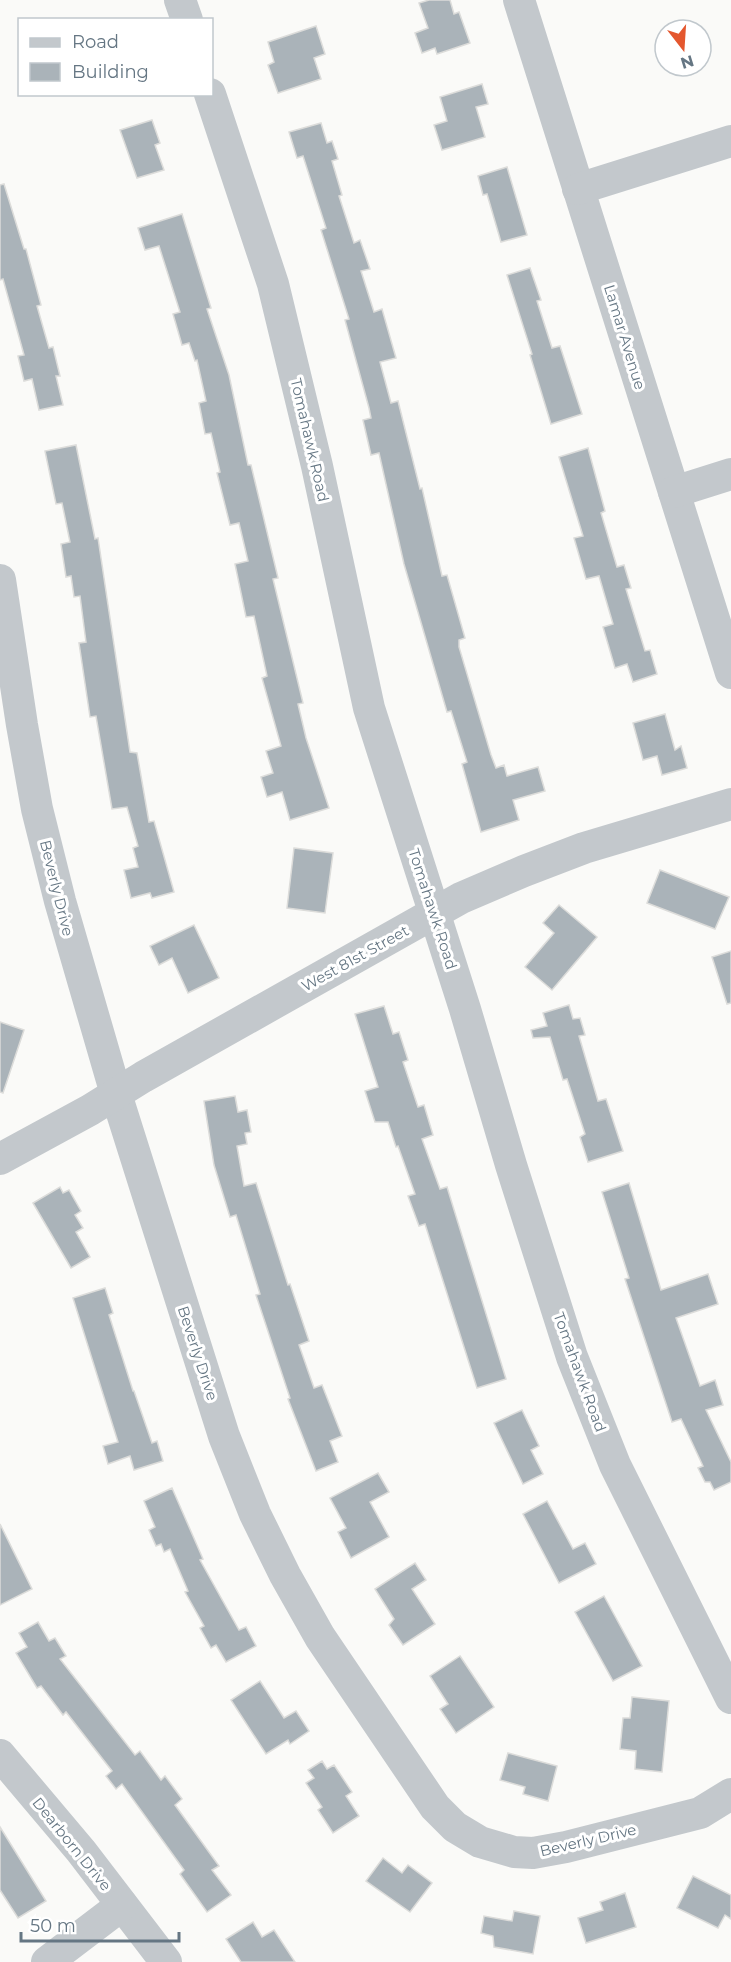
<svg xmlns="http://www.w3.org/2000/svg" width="731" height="1962" viewBox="0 0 731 1962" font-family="Montserrat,sans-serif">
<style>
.building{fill:#aab3b9;stroke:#dcdcda;stroke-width:1.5}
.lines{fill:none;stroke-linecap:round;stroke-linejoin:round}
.minor{stroke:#c3c8cc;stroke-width:32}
.labels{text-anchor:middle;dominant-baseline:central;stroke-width:6;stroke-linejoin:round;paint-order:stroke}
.street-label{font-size:15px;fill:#657683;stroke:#fff}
</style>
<rect width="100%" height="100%" fill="#fafaf8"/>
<g class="building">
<polygon points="429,0 450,0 454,14 459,12 470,43 437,54 435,48 422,53 415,33 428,28 419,3"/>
<polygon points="316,26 325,54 314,58 321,79 278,93 268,65 274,62 268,42"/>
<polygon points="482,84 488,104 476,107 485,137 442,150 434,125 447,121 440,97"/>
<polygon points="152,120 160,143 155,145 164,170 137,178 120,130"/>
<polygon points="321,123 327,143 332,141 338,159 332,161 342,195 339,196 354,243 360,240 370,269 361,271 374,312 382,309 396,358 380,362 391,403 398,401 420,489 422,488 442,576 447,575 465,638 459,640 459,647 491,755 496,768 504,765 507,776 538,767 545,791 513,800 519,820 481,832 462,764 467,762 451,711 447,712 404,564 379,453 371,455 363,420 371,418 369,408 345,320 349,319 321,230 326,228 303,156 297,158 289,132"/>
<polygon points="507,167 527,235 501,242 487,194 483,195 478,176"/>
<polygon points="4,184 24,249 26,249 41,305 37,306 49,348 53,347 60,376 56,376 63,405 39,410 32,379 24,381 18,356 24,355 3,279 0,280 0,185"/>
<polygon points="182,214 211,308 207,309 229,375 248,465 251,465 278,578 273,579 303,703 298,704 306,738 329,808 290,820 282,792 267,797 261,777 273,773 266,751 281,746 262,678 267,676 254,616 246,617 235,564 248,561 239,523 230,525 217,473 220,472 211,433 205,434 199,403 206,401 197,360 195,361 189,343 182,345 173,314 180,312 159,246 145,250 138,228"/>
<polygon points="530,268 541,300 537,301 552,348 560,346 582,414 551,424 530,355 532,354 507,275"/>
<polygon points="76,445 95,539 98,538 130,752 137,753 149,822 154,821 174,892 152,898 150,893 131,898 124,870 138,867 133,848 138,846 127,807 112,809 96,716 90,717 79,643 86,642 80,596 74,597 71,576 66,577 61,544 70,542 62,503 56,504 45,451"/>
<polygon points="588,448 605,511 601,513 617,567 624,565 631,588 626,589 645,651 650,650 657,674 633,682 627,664 615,668 603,627 613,624 599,576 586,579 574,538 583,536 559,457"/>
<polygon points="665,714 675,750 681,746 687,768 662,775 657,756 643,760 633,723"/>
<polygon points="294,848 333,853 325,913 287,908"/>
<polygon points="660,870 729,897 715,929 647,903"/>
<polygon points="559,905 597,937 552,990 525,967 554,933 543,923"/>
<polygon points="194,925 219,978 188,993 172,958 159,965 150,946"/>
<polygon points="731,951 731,1003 727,1004 712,957"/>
<polygon points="569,1005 573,1019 580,1018 585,1035 579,1036 598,1101 606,1099 623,1151 588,1162 580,1137 585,1134 567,1079 563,1080 550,1037 533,1038 531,1030 547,1026 543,1013"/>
<polygon points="384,1006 393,1034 399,1032 408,1060 403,1062 418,1107 424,1105 433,1135 422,1139 440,1189 447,1187 506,1379 477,1388 425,1224 419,1226 408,1196 415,1194 398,1146 396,1147 388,1122 375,1122 365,1091 378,1087 355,1014"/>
<polygon points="0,1022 24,1030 3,1093 0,1092"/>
<polygon points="235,1096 238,1112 247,1110 251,1132 245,1133 247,1144 237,1146 244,1186 256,1183 288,1285 290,1284 309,1341 299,1345 314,1388 322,1385 342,1436 330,1441 338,1462 316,1471 288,1399 290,1398 256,1295 260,1294 236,1215 230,1217 214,1165 204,1101"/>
<polygon points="629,1183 661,1290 708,1274 718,1304 676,1318 700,1386 715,1380 723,1405 706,1410 731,1462 731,1482 714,1490 710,1482 705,1482 698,1468 703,1466 681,1419 672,1422 625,1279 629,1278 602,1192"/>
<polygon points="60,1187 63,1193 69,1190 81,1211 75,1215 83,1228 76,1232 90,1257 71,1268 33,1203"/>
<polygon points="105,1288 113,1313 109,1315 133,1391 134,1391 152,1443 157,1441 163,1461 134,1470 130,1456 108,1464 103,1446 118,1442 73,1298"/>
<polygon points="522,1410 539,1446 531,1450 543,1474 523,1484 494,1423"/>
<polygon points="378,1473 389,1492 370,1502 389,1537 351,1558 338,1532 346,1528 330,1498"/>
<polygon points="172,1488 203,1559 200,1560 239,1630 246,1627 256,1646 226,1662 216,1645 211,1648 200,1628 204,1626 185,1592 188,1591 170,1549 164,1552 161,1544 156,1546 149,1530 155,1527 144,1501"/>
<polygon points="547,1501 573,1549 585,1543 596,1564 559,1583 523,1514"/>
<polygon points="0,1524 32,1589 0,1605"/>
<polygon points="415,1563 426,1580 412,1589 435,1624 403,1645 389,1625 394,1619 375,1589"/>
<polygon points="604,1596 642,1666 613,1681 575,1612"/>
<polygon points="38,1622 49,1641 55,1638 66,1656 60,1659 135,1755 140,1751 161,1780 165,1776 182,1799 175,1805 219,1866 212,1870 231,1895 207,1912 180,1874 184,1870 122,1784 116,1789 106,1776 112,1771 66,1712 63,1715 41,1686 37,1688 16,1653 27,1647 19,1633"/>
<polygon points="460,1656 494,1707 456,1733 440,1709 448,1704 430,1676"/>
<polygon points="260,1681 284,1718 296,1711 309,1731 290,1744 288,1740 266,1754 231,1700"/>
<polygon points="632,1697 669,1701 662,1772 635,1769 636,1751 620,1749 623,1718 630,1718"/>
<polygon points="508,1753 557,1766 548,1801 523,1794 525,1787 500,1780"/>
<polygon points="322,1761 327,1769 334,1765 352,1792 346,1796 359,1816 333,1833 318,1810 322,1807 306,1783 314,1778 308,1770"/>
<polygon points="0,1827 46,1901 18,1918 0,1890"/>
<polygon points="383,1858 402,1873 408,1865 432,1883 410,1912 366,1881"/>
<polygon points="693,1876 731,1895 731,1919 725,1915 718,1928 677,1908"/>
<polygon points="625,1893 636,1927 586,1943 578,1918 603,1910 600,1902"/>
<polygon points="514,1911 540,1916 533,1954 494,1947 493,1936 481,1933 484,1916 512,1921"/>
<polygon points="253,1922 262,1937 274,1930 295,1962 241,1962 226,1939"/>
</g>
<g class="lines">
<g class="minor">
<polyline points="180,0 187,20"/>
<polyline points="519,0 731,673"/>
<polyline points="210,94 273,284 317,466 369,708 465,1009 511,1165 572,1357 615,1465 731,1698"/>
<polyline points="578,189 731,141"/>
<polyline points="674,492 731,474"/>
<polyline points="0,580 22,725 37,809 60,901 116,1094 224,1436 255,1514 285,1575 320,1637 435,1807 455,1827 480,1842 514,1852 533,1853 566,1847 700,1813 731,1794"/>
<polyline points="0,1159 90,1110 143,1077 461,898 524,871 584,848 731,804"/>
<polyline points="0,1755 81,1851 166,1962"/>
<polyline points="47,1962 122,1905"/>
</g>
</g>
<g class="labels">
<g class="street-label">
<text transform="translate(625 337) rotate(73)">Lamar Avenue</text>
<text transform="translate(310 440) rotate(77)">Tomahawk Road</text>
<text transform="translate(57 888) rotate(76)">Beverly Drive</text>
<text transform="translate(433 909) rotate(72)">Tomahawk Road</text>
<text transform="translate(355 958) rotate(-29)">West 81st Street</text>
<text transform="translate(198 1353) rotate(72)">Beverly Drive</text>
<text transform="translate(580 1372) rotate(70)">Tomahawk Road</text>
<text transform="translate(588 1840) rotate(-13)">Beverly Drive</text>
<text transform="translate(72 1844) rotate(51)">Dearborn Drive</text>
</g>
</g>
<rect x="18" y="18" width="195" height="78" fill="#ffffff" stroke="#c1c8cd" stroke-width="1.5"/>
<rect x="30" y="38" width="30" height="9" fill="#c3c8cc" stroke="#c1c8cd" stroke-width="1.5"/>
<text x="72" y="48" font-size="18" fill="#657683">Road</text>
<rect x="30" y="63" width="30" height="18" fill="#aab3b9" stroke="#c1c8cd" stroke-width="1.5"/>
<text x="72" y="78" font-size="18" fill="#657683">Building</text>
<g transform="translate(683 48) rotate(163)"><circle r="28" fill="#ffffff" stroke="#c1c8cd" stroke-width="1.5"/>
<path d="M0-4.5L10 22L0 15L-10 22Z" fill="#e4572e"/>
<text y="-9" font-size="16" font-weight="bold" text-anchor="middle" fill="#657683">N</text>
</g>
<path d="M21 1932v9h158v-9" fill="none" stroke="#657683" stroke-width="3"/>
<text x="30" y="1932" font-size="18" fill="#657683" stroke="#ffffff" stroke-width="4.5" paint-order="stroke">50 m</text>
</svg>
